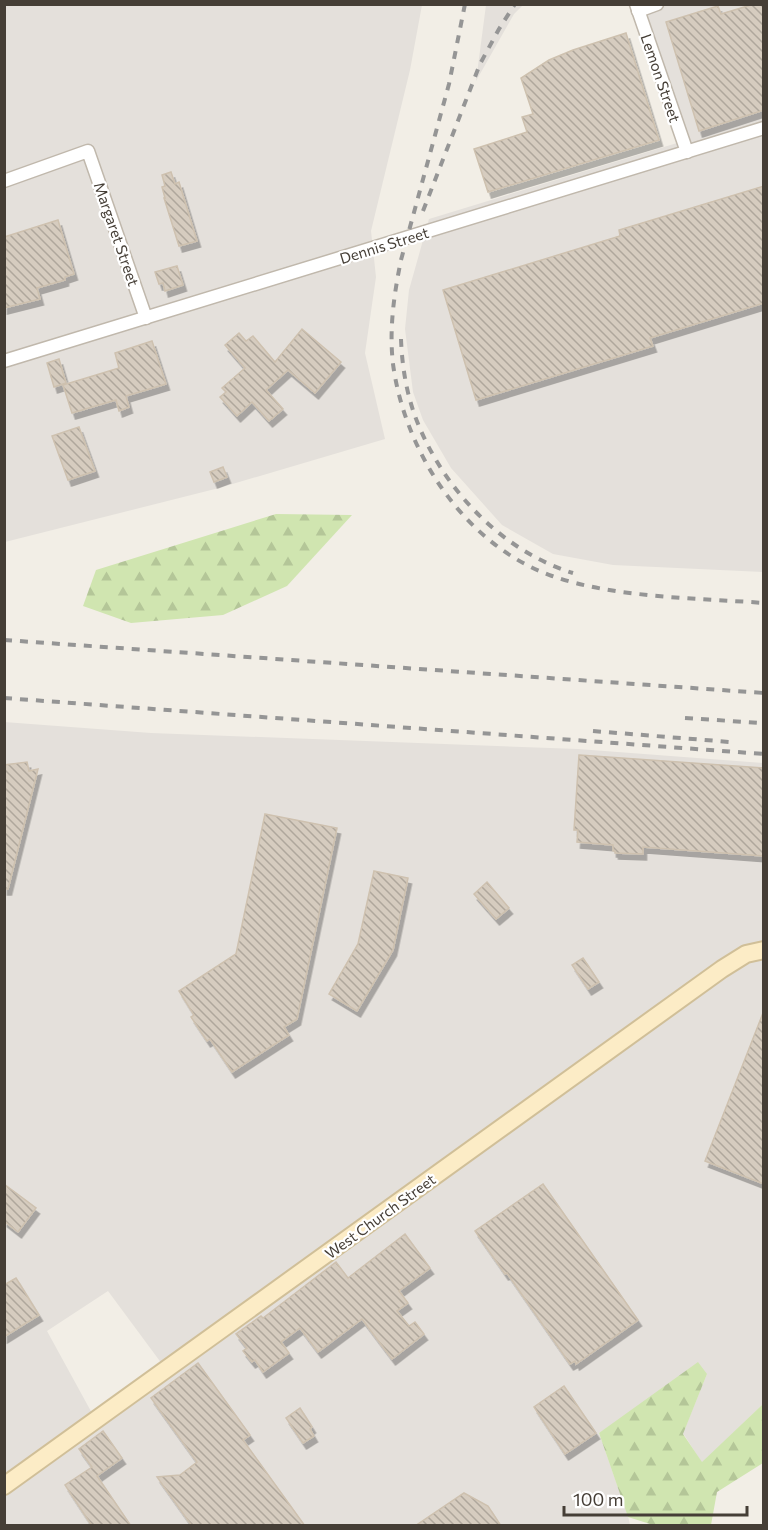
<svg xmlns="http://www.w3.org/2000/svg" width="768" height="1530" viewBox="0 0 768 1530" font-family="Commissioner,sans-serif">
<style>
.industrial{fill:#e4e0db}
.forest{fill:url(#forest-firs)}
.building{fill:url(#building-back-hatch);stroke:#cec1af;stroke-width:1.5;filter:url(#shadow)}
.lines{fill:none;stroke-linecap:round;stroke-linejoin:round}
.street-casing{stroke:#c0b8ac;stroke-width:15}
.secondary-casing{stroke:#d0bf98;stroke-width:20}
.street{stroke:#fff;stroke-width:12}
.secondary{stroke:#fcecc6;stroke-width:16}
.rail{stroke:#959595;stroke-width:4;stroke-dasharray:8 8;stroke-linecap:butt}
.labels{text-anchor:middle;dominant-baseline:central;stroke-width:4.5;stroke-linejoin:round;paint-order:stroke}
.street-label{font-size:15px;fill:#453e36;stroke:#fff}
</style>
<defs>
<pattern id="forest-firs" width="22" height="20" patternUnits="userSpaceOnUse" patternTransform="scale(1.5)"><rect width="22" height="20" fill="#d0e5b0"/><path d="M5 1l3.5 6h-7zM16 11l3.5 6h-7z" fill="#b4c698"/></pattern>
<pattern id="building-back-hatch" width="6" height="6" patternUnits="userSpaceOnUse" patternTransform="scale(1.5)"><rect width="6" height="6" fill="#d6ccbf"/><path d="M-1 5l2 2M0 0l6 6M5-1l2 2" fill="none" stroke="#afa79c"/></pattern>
<filter id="shadow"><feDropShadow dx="3.5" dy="6" stdDeviation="0" flood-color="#0004"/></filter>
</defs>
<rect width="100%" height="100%" fill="#f2eee6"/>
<g class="industrial">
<polygon points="5,5 422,5 410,70 371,231 376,277 365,353 385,439 219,488 5,542"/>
<polygon points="486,5 523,5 514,14 476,81"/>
<polygon points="630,5 763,5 763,572 613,565 553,554 502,525 451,468 423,420 413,392 405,329 409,290 429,219 677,143"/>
<polygon points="4,722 151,733 578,749 763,763 763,943 752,944 732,953 162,1364 108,1291 47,1331 93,1415 5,1478"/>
<polygon points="763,959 763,1404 702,1463 683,1433 707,1374 599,1433 628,1516 630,1525 5,1526 4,1496 145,1392 730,971 747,962"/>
</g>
<g class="forest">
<polygon points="276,514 352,515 287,586 223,615 131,623 83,606 96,570"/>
<polygon points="698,1362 707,1374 683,1434 702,1462 763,1404 763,1463 717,1492 711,1525 650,1525 650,1524 628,1517 599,1433"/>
</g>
<g class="building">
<polygon points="754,4 764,4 764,110 699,131 666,22 718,6 721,14"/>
<polygon points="626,33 659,140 488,192 474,149 527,132 522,117 533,114 521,78 549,60 573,50"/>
<polygon points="171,172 175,184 179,182 197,241 179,246 164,198 165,198 162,187 165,186 162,175"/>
<polygon points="764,186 764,303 650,338 653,346 476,400 443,290 620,236 619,230"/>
<polygon points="58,220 74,274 65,277 65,280 37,288 40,299 4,308 4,237"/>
<polygon points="177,266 183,285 165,291 163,283 159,284 155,272"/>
<polygon points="302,329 341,362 315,393 288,370 266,390 283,409 269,421 252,402 237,416 220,397 226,392 222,388 245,368 225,345 239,333 246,341 253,336 275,362"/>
<polygon points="152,341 166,384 126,396 129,407 119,411 116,400 72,413 63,385 119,368 115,353"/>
<polygon points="59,359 66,383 54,387 47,363"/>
<polygon points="79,427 95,471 68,480 52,436"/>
<polygon points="223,467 227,477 214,482 210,472"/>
<polygon points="579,755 764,768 764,856 643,847 643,854 615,853 615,851 613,851 613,845 577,842 578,830 574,830"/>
<polygon points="27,762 29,771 38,769 8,889 4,889 4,765"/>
<polygon points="265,814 337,828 297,1019 284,1027 289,1035 232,1072 210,1039 207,1041 191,1017 194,1015 179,991 236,954"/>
<polygon points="374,871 408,878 393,950 357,1011 329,994 358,944"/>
<polygon points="487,882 509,908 496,919 474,894"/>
<polygon points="583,958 599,982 588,989 572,965"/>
<polygon points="763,1013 764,1013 764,1184 705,1161"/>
<polygon points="4,1184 36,1208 18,1232 4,1221"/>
<polygon points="543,1184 638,1320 576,1364 575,1361 570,1364 507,1273 505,1274 475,1231"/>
<polygon points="405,1234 430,1268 399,1291 408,1303 397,1311 409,1326 415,1322 424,1334 392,1359 362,1319 318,1352 300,1328 281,1342 289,1353 263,1372 255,1360 252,1362 243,1351 247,1348 236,1334 261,1316 263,1318 336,1262 348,1278"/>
<polygon points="16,1278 39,1315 4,1337 4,1285"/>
<polygon points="198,1363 250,1435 243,1440 305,1526 192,1526 157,1477 180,1475 197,1462 151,1398"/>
<polygon points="564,1386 596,1433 565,1454 534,1407"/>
<polygon points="300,1408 312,1427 310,1429 314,1436 303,1443 286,1418"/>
<polygon points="103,1431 122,1458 97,1476 131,1526 92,1526 65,1485 92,1467 79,1449"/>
<polygon points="464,1493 488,1506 501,1526 415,1526"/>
</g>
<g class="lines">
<g class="street-casing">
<g id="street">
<polyline points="636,4 687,152"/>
<polyline points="638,11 657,4"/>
<polyline points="4,181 88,151 146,318"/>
<polyline points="4,361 764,128"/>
</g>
</g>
<g class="secondary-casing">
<polyline id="secondary" points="4,1486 722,969 746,954 764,950"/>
</g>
<use href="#street" class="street"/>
<use href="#secondary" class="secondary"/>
<g class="rail">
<path d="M465,4l-16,80 -48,176c-7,34 -12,69 -8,104 12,89 72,181 159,212 63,22 145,22 212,27"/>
<polyline points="423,211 480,64 499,29 515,4"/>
<path d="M401,339c1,26 5,52 14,77 26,71 86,135 158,157"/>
<polyline points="4,640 764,693"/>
<polyline points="4,698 764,754"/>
<polyline points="685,718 761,723"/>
<polyline points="593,731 730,742"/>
</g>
</g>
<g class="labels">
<g class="street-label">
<text transform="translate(661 78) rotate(71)">Lemon Street</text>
<text transform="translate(117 234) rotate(71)">Margaret Street</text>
<text transform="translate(384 245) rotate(-17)">Dennis Street</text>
<text transform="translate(380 1216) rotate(-36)">West Church Street</text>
</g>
</g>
<rect width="768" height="1530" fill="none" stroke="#453e36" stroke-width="12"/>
<path d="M564 1506v9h183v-9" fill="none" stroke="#453e36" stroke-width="3"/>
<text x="573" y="1506" font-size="18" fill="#453e36" stroke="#ffffff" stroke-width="4.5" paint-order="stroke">100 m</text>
</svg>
